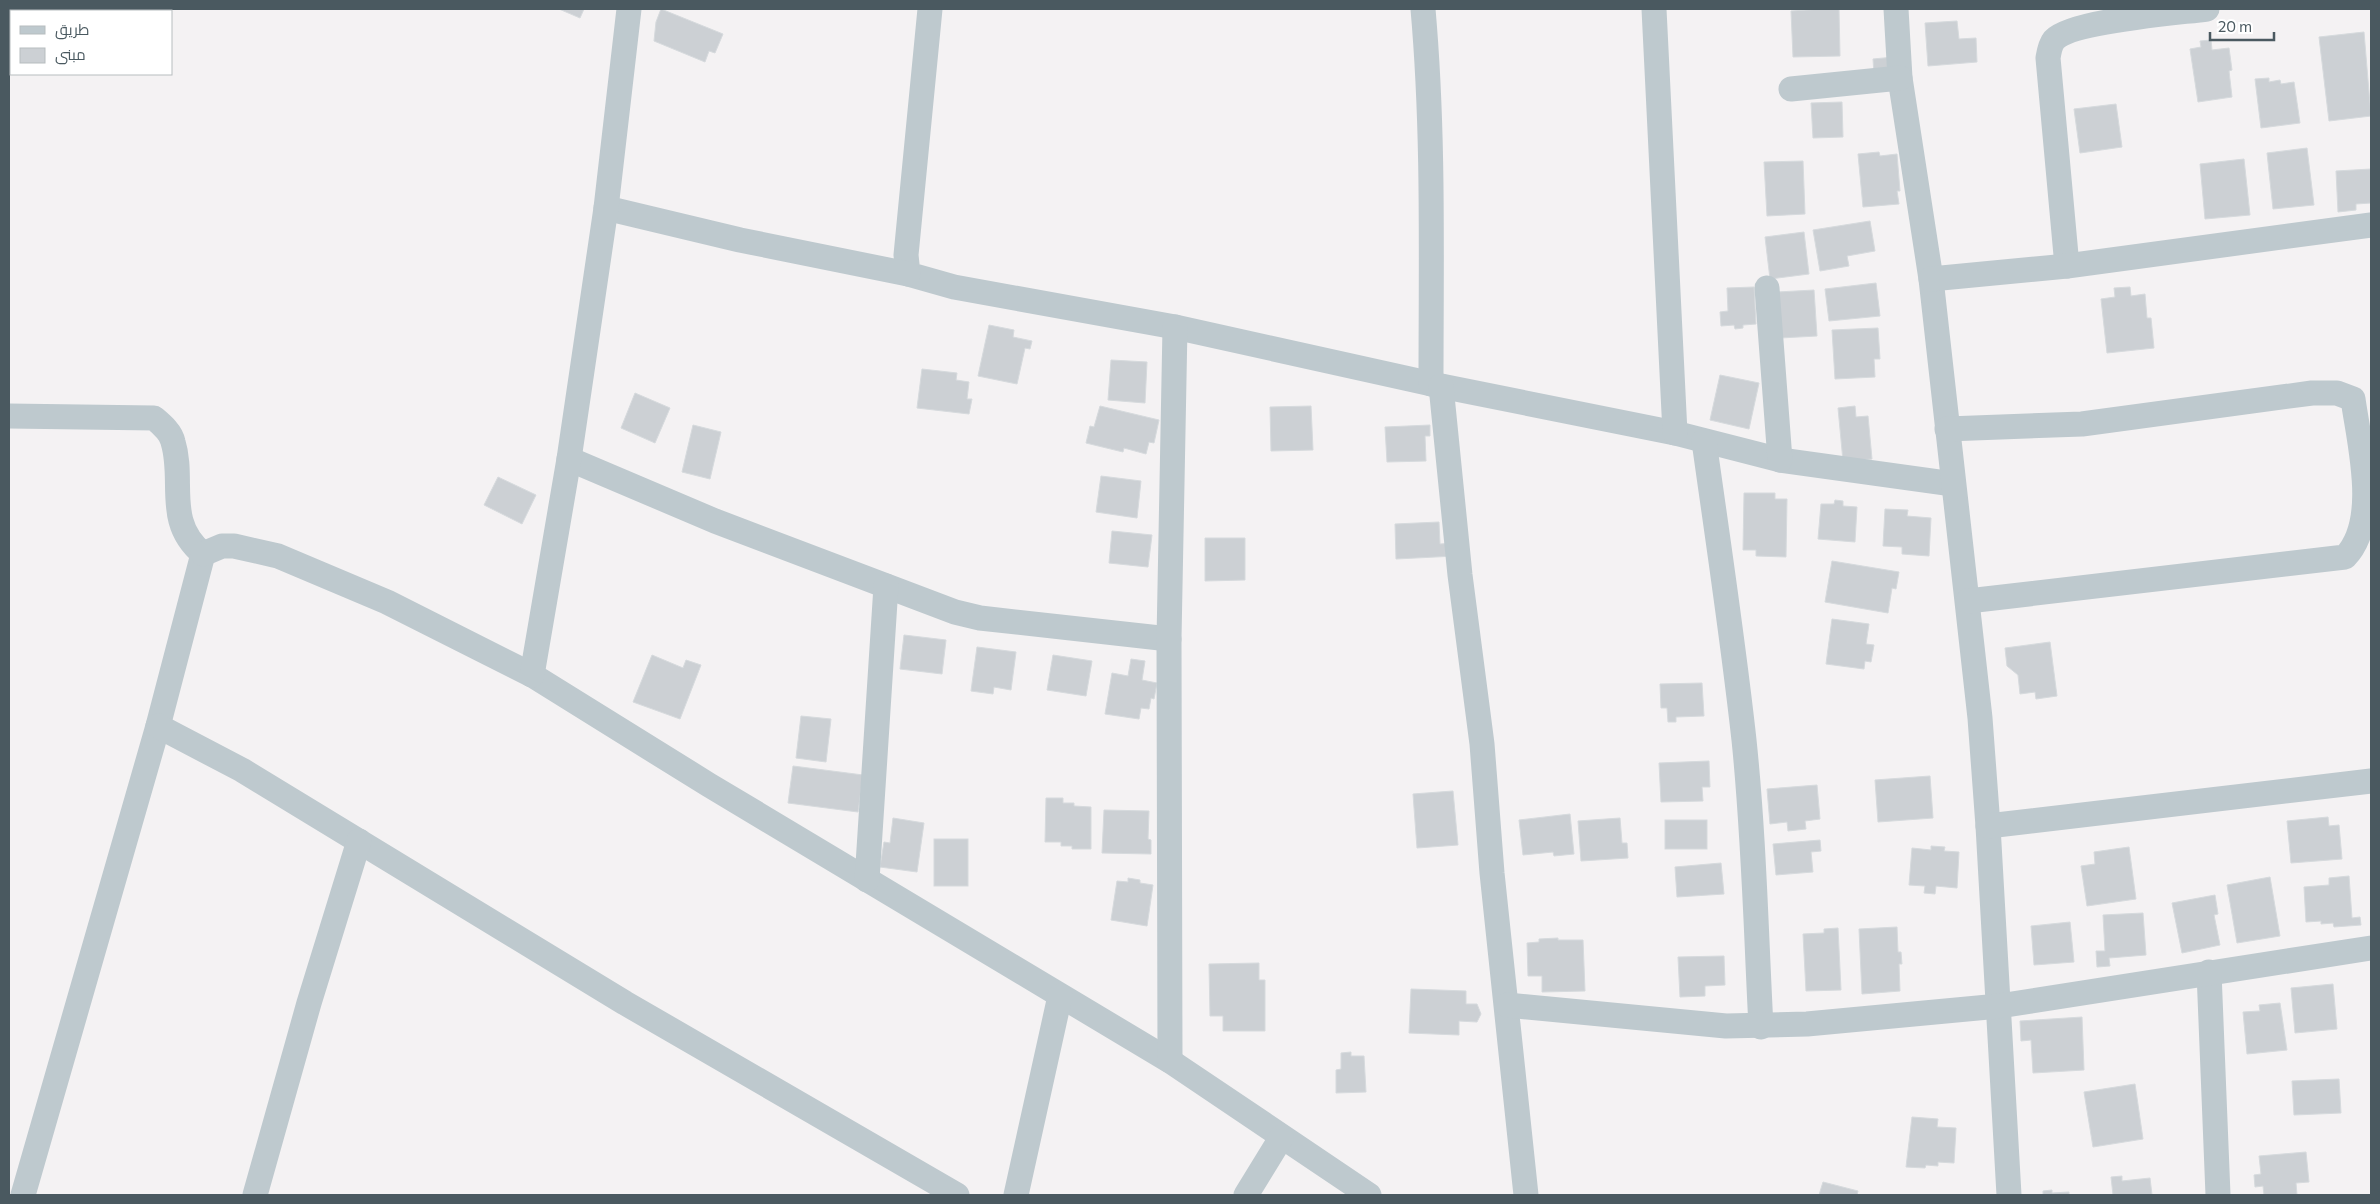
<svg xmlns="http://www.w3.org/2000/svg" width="2380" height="1204" viewBox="0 0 2380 1204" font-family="Commissioner,Cairo,sans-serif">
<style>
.building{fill:#ccd0d4;stroke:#d6dadd}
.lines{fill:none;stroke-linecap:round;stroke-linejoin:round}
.street{stroke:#bec9ce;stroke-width:25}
</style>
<rect width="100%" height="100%" fill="#f4f2f3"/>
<g class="building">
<polygon points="559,9 584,9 580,18"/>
<polygon points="661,9 723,34 715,53 709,51 705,62 654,41 656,22"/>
<polygon points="1822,9 1839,9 1840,56 1793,57 1791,11"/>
<polygon points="1957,21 1959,39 1976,38 1977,62 1928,66 1925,23"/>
<polygon points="2364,32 2371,116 2329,121 2319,37"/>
<polygon points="2211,40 2212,50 2229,48 2232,70 2229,71 2232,97 2198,102 2190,49 2201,47 2200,41"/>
<polygon points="1894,57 1896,72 1874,74 1873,59"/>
<polygon points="2269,78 2269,82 2280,80 2281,84 2294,82 2300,123 2261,128 2255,79"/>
<polygon points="1842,102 1843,137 1813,138 1811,103"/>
<polygon points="2116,104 2122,147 2080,153 2074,109"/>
<polygon points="2307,148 2314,205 2273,209 2267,153"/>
<polygon points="1879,152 1880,156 1897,154 1900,191 1897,191 1899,204 1863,207 1858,154"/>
<polygon points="2244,159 2250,215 2205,219 2200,164"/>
<polygon points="1803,161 1805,214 1767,216 1764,162"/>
<polygon points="2371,169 2371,203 2356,204 2356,210 2338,212 2336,171"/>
<polygon points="1870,221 1875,251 1847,256 1849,266 1820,271 1813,230"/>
<polygon points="1804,232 1809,274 1770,279 1765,237"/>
<polygon points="1876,283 1880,316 1829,321 1825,289"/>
<polygon points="1754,287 1756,324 1743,325 1743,328 1735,329 1734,325 1721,326 1720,312 1728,311 1727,288"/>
<polygon points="2130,287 2131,296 2145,294 2147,318 2151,318 2154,348 2107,353 2101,299 2115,297 2114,288"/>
<polygon points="1814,290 1817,336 1780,338 1777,292"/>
<polygon points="989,325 1014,330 1013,337 1032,341 1030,349 1025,348 1017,384 978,376"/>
<polygon points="1878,328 1880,359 1874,359 1875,377 1835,379 1832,330"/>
<polygon points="1111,360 1147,362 1145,403 1108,400"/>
<polygon points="922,369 957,373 956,380 969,382 967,399 972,399 969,414 917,408"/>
<polygon points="1720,375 1759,383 1749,429 1710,420"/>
<polygon points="635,393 670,408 655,443 621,428"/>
<polygon points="1100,406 1159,420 1154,443 1149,442 1146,454 1124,448 1123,452 1086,443 1090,426 1094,427"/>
<polygon points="1311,406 1313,450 1271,451 1270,407"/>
<polygon points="1855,406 1856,417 1868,416 1872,459 1843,461 1838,408"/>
<polygon points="693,425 721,432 710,479 682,472"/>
<polygon points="1430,425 1430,436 1425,436 1426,461 1387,462 1385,427"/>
<polygon points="1101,476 1141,481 1137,518 1096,512"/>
<polygon points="498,477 536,495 522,524 484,505"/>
<polygon points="1744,493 1775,493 1775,499 1787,499 1786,557 1756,556 1756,550 1743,550"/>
<polygon points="1835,500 1843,501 1843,506 1857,507 1855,542 1818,539 1821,504 1834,504"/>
<polygon points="1885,509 1908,510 1907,516 1931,518 1929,556 1902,554 1902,547 1883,546"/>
<polygon points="1439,522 1440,544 1454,543 1455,556 1396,559 1395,524"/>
<polygon points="1112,531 1152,535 1148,567 1109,563"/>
<polygon points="1205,538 1245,538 1245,580 1205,581"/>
<polygon points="1832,561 1899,572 1896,589 1892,588 1888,613 1825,602"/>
<polygon points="1832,619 1869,624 1866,644 1874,645 1871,662 1865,661 1864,669 1826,664"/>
<polygon points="904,635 946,640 942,674 900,669"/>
<polygon points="2050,642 2057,696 2036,699 2035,692 2020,694 2018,675 2007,666 2005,648"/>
<polygon points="977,647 1016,652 1011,690 994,687 993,694 971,691"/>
<polygon points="652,655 683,668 686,660 701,665 680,719 633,702"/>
<polygon points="1053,655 1092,661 1086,696 1047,690"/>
<polygon points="1131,659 1145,661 1142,680 1157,683 1154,699 1151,698 1149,709 1141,708 1139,719 1105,714 1112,673 1128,676"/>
<polygon points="1702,683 1704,716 1676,717 1676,722 1668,722 1667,708 1661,708 1660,684"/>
<polygon points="801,716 831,719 826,762 796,758"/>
<polygon points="1709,761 1710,787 1702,787 1703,801 1661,802 1659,763"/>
<polygon points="793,766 863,775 858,812 788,803"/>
<polygon points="1930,776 1933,818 1878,822 1875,780"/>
<polygon points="1817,785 1820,819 1805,821 1806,829 1788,831 1787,822 1770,824 1767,789"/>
<polygon points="1453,791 1458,845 1417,848 1413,794"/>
<polygon points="1046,798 1063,798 1063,803 1074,803 1074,806 1091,807 1091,849 1072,849 1072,846 1061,846 1061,842 1045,842"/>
<polygon points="1104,810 1149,811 1148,839 1151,840 1151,854 1102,853"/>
<polygon points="1570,814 1574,854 1554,856 1553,852 1523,855 1519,820"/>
<polygon points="2328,817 2329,826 2339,825 2342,859 2291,863 2287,821"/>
<polygon points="893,818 924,823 917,872 880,867 884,842 890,843"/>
<polygon points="1620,818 1622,843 1627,843 1628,858 1581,861 1578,821"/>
<rect x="1665" y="820" width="42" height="29"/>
<rect x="934" y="839" width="34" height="47"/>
<polygon points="1820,840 1821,851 1811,852 1813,872 1776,875 1773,844"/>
<polygon points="1931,846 1945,847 1944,851 1959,852 1957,888 1936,886 1935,894 1924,893 1925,886 1909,885 1912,848 1931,850"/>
<polygon points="2129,847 2136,899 2087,906 2081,866 2095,864 2094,852"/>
<polygon points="1721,863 1724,894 1677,897 1675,867"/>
<polygon points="2349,876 2352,918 2360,917 2361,925 2334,927 2333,923 2321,924 2321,921 2306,922 2304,887 2329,885 2329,878"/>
<polygon points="2270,877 2280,936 2237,943 2227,885"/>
<polygon points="1128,878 1140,880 1140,883 1153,885 1147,926 1111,920 1117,881 1128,882"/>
<polygon points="2215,895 2218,914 2214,915 2220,945 2182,953 2172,903"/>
<polygon points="2143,913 2146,955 2109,958 2110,966 2097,967 2096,951 2105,951 2103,915"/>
<polygon points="2070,922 2074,962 2034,965 2031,926"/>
<polygon points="1897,927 1898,952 1901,952 1902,964 1899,964 1900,991 1862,994 1859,929"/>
<polygon points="1838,928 1841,990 1806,991 1803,934 1824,933 1824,929"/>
<polygon points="1558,938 1558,940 1583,940 1585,991 1542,992 1542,976 1528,976 1527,943 1539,942 1539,939"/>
<polygon points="1724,956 1725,985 1705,986 1705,996 1680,997 1678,957"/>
<polygon points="1259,963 1259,980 1265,980 1265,1031 1223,1031 1223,1016 1210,1016 1209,964"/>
<polygon points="2333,984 2337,1029 2295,1033 2291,988"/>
<polygon points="1411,989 1466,991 1466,1004 1477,1004 1481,1014 1477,1022 1459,1021 1459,1035 1409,1033"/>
<polygon points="2280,1003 2287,1050 2247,1054 2243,1012 2260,1011 2259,1005"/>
<polygon points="2082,1017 2084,1070 2033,1073 2031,1040 2021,1041 2020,1021"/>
<polygon points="1351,1052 1351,1056 1364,1056 1366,1092 1336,1093 1336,1070 1341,1069 1341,1053"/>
<polygon points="2339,1079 2341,1113 2294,1115 2292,1081"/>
<polygon points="2135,1084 2143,1139 2093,1147 2084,1092"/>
<polygon points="1912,1117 1938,1119 1937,1127 1956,1128 1954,1163 1938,1162 1938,1166 1926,1165 1925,1168 1906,1167"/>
<polygon points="2306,1152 2309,1182 2296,1183 2297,1195 2264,1195 2263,1186 2255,1187 2254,1175 2261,1174 2259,1156"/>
<polygon points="2122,1176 2122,1181 2150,1178 2152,1195 2113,1195 2111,1177"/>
<polygon points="1823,1182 1858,1191 1857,1195 1819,1195"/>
<polygon points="2052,1190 2052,1193 2069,1192 2069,1195 2043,1195 2043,1191"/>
</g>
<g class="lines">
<g class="street">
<polyline points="930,9 906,255 908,274 954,287 1175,327 1441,386 1675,433 1780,460 1953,484"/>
<path d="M1423,9c11,124 8,250 8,375"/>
<polyline points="1654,9 1675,433"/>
<polyline points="1896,9 1900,78 1931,279 1980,718 1988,826 2009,1195"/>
<polyline points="1791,89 1900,78"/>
<polyline points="606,208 740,240 908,274"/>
<path d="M2067,266l-19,-208c1,-6 2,-13 6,-18 17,-19 123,-27 153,-31"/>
<polyline points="1931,279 2067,266 2371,225"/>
<polyline points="1767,288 1780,460"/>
<polyline points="1441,386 1460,575 1482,744 1492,873 1526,1195"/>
<path d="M9,416l145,2c7,6 17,14 19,24 12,39 -9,80 30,112l-45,172 -135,469"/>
<path d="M1947,429l135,-5 230,-31h25l16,6c6,44 27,122 -8,158l-377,44"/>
<path d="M1704,441c14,100 29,199 40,299 10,96 12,192 17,287"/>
<polyline points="569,459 715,521 955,612 980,618 1169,639"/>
<polyline points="203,554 222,546 234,546 278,556 387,602 532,675 709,785 1170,1061 1369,1195"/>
<polyline points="532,675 569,459 606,208 629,9"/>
<polyline points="158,726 242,770 625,1003 957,1195"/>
<polyline points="1988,826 2371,781"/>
<polyline points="867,880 886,586"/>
<polyline points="2209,972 2218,1195"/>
<polyline points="1507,1005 1726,1026 1807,1024 1999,1006 2371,948"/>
<polyline points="1170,1061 1169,639 1175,327"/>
<polyline points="255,1195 309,1003 359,841"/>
<polyline points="1016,1195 1060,996"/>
<polyline points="1246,1195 1281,1138"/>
</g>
</g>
<rect width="2380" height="1204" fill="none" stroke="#4a5960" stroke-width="20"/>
<rect x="10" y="10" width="162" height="65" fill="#ffffff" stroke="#b7bdbf"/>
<rect x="20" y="26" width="25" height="8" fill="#bec9ce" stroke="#b7bdbf"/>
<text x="55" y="35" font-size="15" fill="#4a5960">طريق</text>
<rect x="20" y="48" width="25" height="15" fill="#ccd0d4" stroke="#b7bdbf"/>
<text x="55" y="60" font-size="15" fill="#4a5960">مبنى</text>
<path d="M2210 32v8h64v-8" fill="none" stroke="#4a5960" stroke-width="2.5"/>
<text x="2218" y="32" font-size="15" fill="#4a5960" stroke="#ffffff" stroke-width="4" paint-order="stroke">20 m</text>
</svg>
